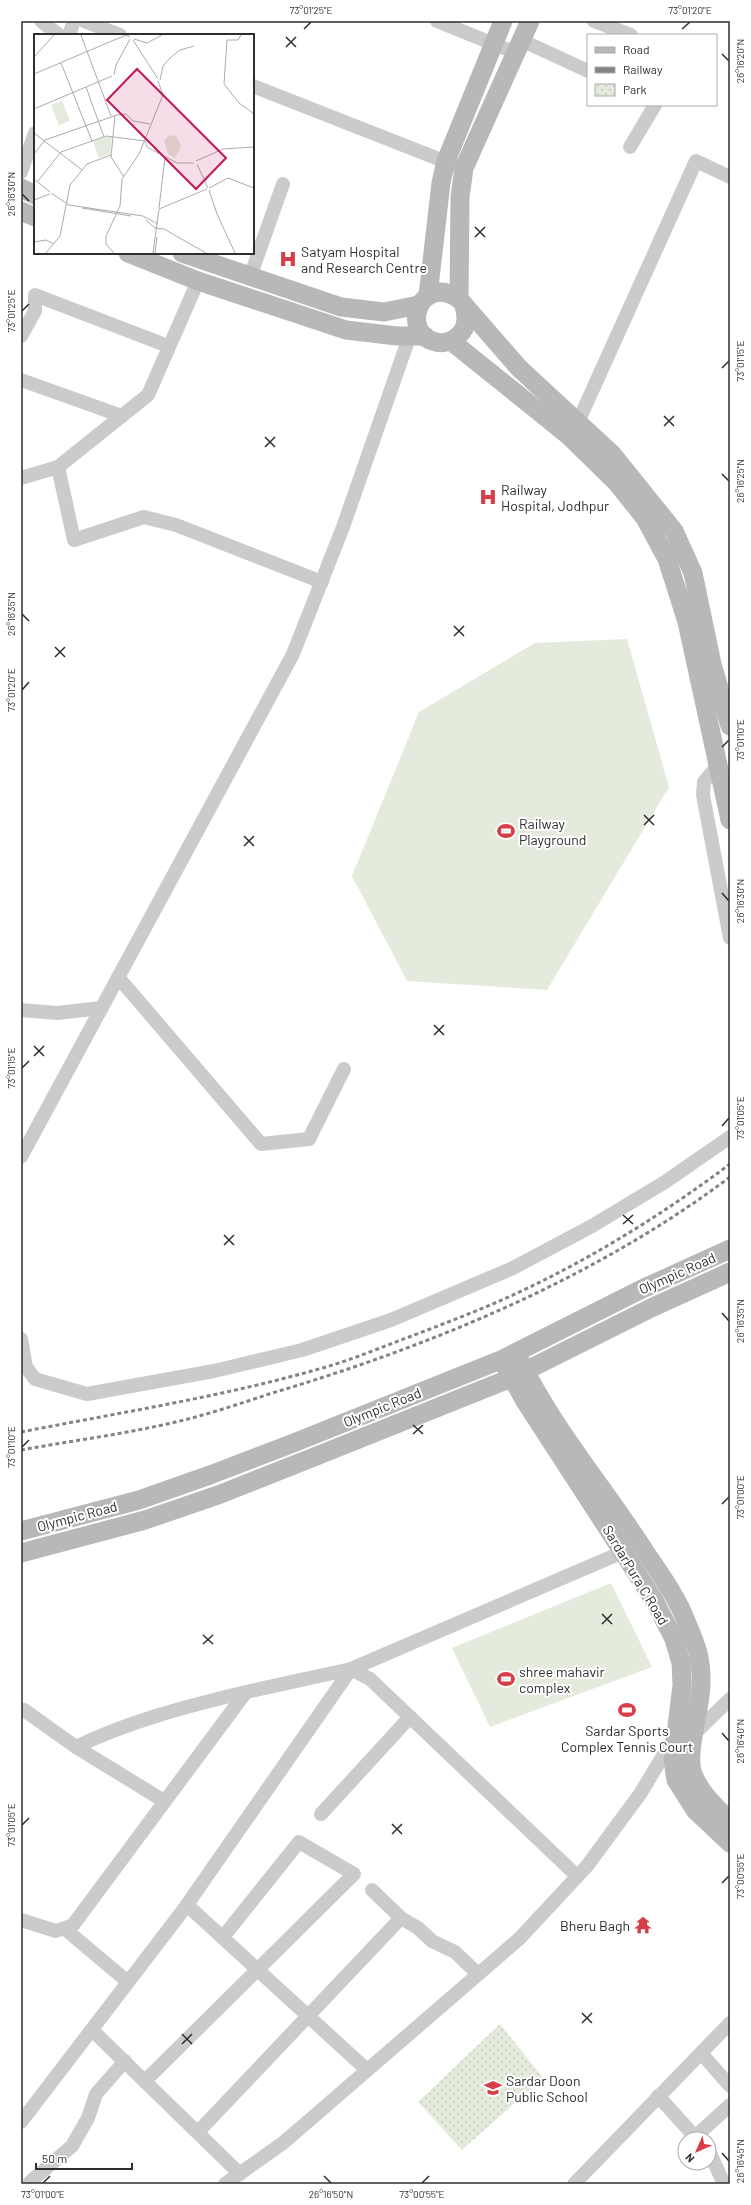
<svg xmlns="http://www.w3.org/2000/svg" width="751" height="2205" viewBox="0 0 751 2205" font-family="Barlow,sans-serif">
<style>
.green{fill:#e4eadc}
.park{fill:url(#park-dots)}
.lines{fill:none;stroke-linecap:round;stroke-linejoin:round}
.street{stroke:#cbcbcb;stroke-width:14}
.secondary{stroke:#b8b8b8;stroke-width:19}
.rail{stroke:#838383;stroke-width:3;stroke-dasharray:4 3;stroke-linecap:butt}
.ticks{fill:none;stroke:#2e2e2e;stroke-width:1.5}
.labels{text-anchor:middle;dominant-baseline:central;stroke-width:4;stroke-linejoin:round;paint-order:stroke}
.poi-label{font-size:14px;fill:#2e2e2e;stroke:#fff;text-anchor:start}
.street-label{font-size:14px;fill:#2e2e2e;stroke:#fff}
.inset-road{fill:none;stroke:#ababab;stroke-width:1}
.view{fill:#c2185b;fill-opacity:0.15;stroke:#c2185b;stroke-width:2}
.inset-edge{fill:none;stroke:#2e2e2e;stroke-width:2}
.neatline{fill:none;stroke:#2e2e2e;stroke-width:1.5}
.ticks-label{font-size:10px;text-anchor:middle;fill:#2e2e2e}
</style>
<defs>
<pattern id="park-dots" width="8" height="8" patternUnits="userSpaceOnUse"><rect width="8" height="8" fill="#e4eadc"/><path d="M2 2h.1M6 6h.1" fill="none" stroke="#c4c9bd" stroke-width="1.8" stroke-linecap="round"/></pattern>
</defs>
<rect width="100%" height="100%" fill="#fff"/>
<g class="green">
<polygon points="627,639 669,787 547,990 407,981 352,876 419,712 535,643"/>
<polygon points="611,1583 652,1667 490,1727 452,1648"/>
</g>
<polygon class="park" points="500,2024 543,2078 462,2150 418,2102"/>
<g class="lines">
<g class="street">
<polyline points="41,21 59,35"/>
<polyline points="84,21 120,35"/>
<polyline points="437,21 516,53"/>
<polyline points="594,21 631,35"/>
<polyline points="69,35 74,21"/>
<polyline points="521,40 588,71"/>
<polyline points="253,86 454,165"/>
<polyline points="630,147 655,105"/>
<polyline points="21,172 35,133"/>
<polyline points="250,277 283,184"/>
<polyline points="21,336 35,311 35,295 168,346"/>
<polyline points="21,380 122,416"/>
<polyline points="578,422 696,161 730,177"/>
<polyline points="58,467 74,540 144,517 176,525 322,582"/>
<polyline points="21,478 58,467 148,395 198,281"/>
<polyline points="718,765 704,782 703,795 730,938"/>
<polyline points="118,977 261,1144 309,1139 344,1069"/>
<polyline points="21,1010 57,1013 102,1008"/>
<polyline points="21,1157 293,654 343,527 410,335"/>
<polyline points="21,1339 26,1367 35,1379 87,1394 214,1371 302,1350 391,1320 513,1268 592,1226 665,1182 730,1137"/>
<polyline points="351,1669 370,1679 577,1876"/>
<polyline points="351,1669 623,1552"/>
<polyline points="24,1710 76,1747 164,1801"/>
<polyline points="691,1734 694,1734 730,1699"/>
<path d="M76,1747c53,-26 112,-41 170,-55"/>
<polyline points="321,1814 410,1717"/>
<polyline points="372,1890 401,1918"/>
<polyline points="187,1905 367,2070"/>
<polyline points="21,1920 56,1931 73,1925 246,1692 351,1669 184,1909 21,2122"/>
<polyline points="65,1929 128,1982"/>
<polyline points="92,2030 240,2174"/>
<polyline points="701,2053 730,2086"/>
<polyline points="145,2081 354,1874 299,1842 223,1937"/>
<polyline points="658,2096 697,2139"/>
<polyline points="198,2132 401,1918 418,1928 432,1941 455,1952 478,1974"/>
<polyline points="695,2137 730,2105"/>
<polyline points="709,2151 724,2184"/>
<polyline points="30,2182 72,2146 88,2118 96,2094 125,2061"/>
<polyline points="225,2184 283,2143 519,1939 587,1866 640,1794 674,1738"/>
<polyline points="574,2184 730,2023"/>
</g>
<g class="secondary">
<polyline points="21,188 35,195"/>
<polyline points="21,211 35,217"/>
<polyline points="128,253 198,281 346,330 397,336 425,336"/>
<polyline points="182,253 341,307 384,312 419,305"/>
<polyline points="428,296 441,183 446,161 503,21"/>
<polyline points="459,299 460,197 464,168 530,21"/>
<path d="M464,306c3,10 4,21 -5,29 -6,6 -15,9 -23,7 -38,-9 -15,-70 23,-43l60,69 93,86 62,77 19,42 19,91 18,62"/>
<polyline points="451,341 568,435 617,483 645,518 667,559 687,622 730,820"/>
<path d="M520,1361c34,69 85,128 126,192 14,21 31,44 40,68 10,23 16,38 15,63 0,24 -16,70 -8,90 7,19 23,33 37,47"/>
<polyline points="506,1367 525,1401 654,1600 674,1639 681,1663 682,1685 673,1760 676,1780 695,1810 730,1843"/>
<polyline points="21,1531 139,1500 210,1475 296,1442 503,1359 642,1289 730,1249"/>
<polyline points="21,1553 145,1520 218,1495 304,1461 511,1378 651,1308 730,1272"/>
</g>
<g class="rail">
<path d="M21,1432c102,-20 205,-36 305,-65 28,-8 56,-20 83,-30 29,-11 58,-22 86,-34 83,-36 163,-85 235,-139"/>
<path d="M21,1450c55,-10 112,-17 167,-31 27,-7 54,-16 81,-25 162,-48 325,-115 461,-217"/>
</g>
</g>
<path class="ticks" d="M304,29l7,-7M682,29l8,-7M286,37l10,10M286,47l10,-10M722,54l7,7M22,194l7,7M475,227l10,10M475,237l10,-10M22,311l7,-7M722,368l7,-7M664,416l10,10M664,426l10,-10M265,437l10,10M265,447l10,-10M722,474l7,7M22,614l7,7M454,626l10,10M454,636l10,-10M55,647l10,10M55,657l10,-10M22,690l7,-8M722,747l7,-7M644,815l10,10M644,825l10,-10M244,836l10,10M244,846l10,-10M722,893l7,8M434,1025l10,10M434,1035l10,-10M34,1046l10,10M34,1056l10,-10M22,1068l7,-7M722,1126l7,-8M623,1215l10,9M623,1224l10,-9M224,1235l10,10M224,1245l10,-10M722,1313l7,8M413,1425l10,9M413,1434l10,-9M22,1447l7,-7M722,1504l7,-7M602,1614l10,10M602,1624l10,-10M203,1635l10,9M203,1644l10,-9M722,1733l7,8M392,1824l10,10M22,1825l7,-7M392,1834l10,-10M722,1883l7,-7M582,2013l10,10M582,2023l10,-10M182,2034l10,10M182,2044l10,-10M722,2153l7,8M324,2176l7,7M43,2183l7,-7M422,2183l7,-7"/>
<defs>
<g id="hospital-bare" transform="scale(1.38)"><path d="M-5-5h3v3.5h4V-5h3V5h-3V1.5h-4V5h-3Z" fill="#d63e4a" stroke="#fff" stroke-width="2.5" paint-order="stroke"/></g>
<g id="stadium-bare" transform="scale(1.38)"><path d="M0-5a6.5 5 0 1 0 0 10a6.5 5 0 1 0 0-10ZM-3.5-1.8h7v3.6h-7Z" fill="#d63e4a" stroke="#fff" stroke-width="2.5" paint-order="stroke"/></g>
<g id="temple-bare" transform="scale(1.38)"><path d="M0-6L5-2H3V0L6.5 2.5H4V6H1.5V3h-3V6H-4V2.5H-6.5L-3 0V-2H-5Z" fill="#d63e4a" stroke="#fff" stroke-width="2.5" paint-order="stroke"/></g>
<g id="school-bare" transform="scale(1.38)"><path d="M0-5L7-2L0 1L-7-2ZM-4 1L0 2.5L4 1V4Q0 6-4 4Z" fill="#d63e4a" stroke="#fff" stroke-width="2.5" paint-order="stroke"/></g>
</defs>
<g fill-rule="evenodd">
<use href="#hospital-bare" x="288" y="259"/>
<use href="#hospital-bare" x="488" y="497"/>
<use href="#stadium-bare" x="506" y="831"/>
<use href="#stadium-bare" x="506" y="1679"/>
<use href="#stadium-bare" x="627" y="1710"/>
<use href="#temple-bare" x="643" y="1925"/>
<use href="#school-bare" x="493" y="2088"/>
</g>
<g class="labels">
<g class="poi-label">
<text x="301" y="251">Satyam Hospital<tspan x="301" dy="16">and Research Centre</tspan></text>
<text x="501" y="489">Railway<tspan x="501" dy="16">Hospital, Jodhpur</tspan></text>
<text x="519" y="823">Railway<tspan x="519" dy="16">Playground</tspan></text>
<text x="519" y="1671">shree mahavir<tspan x="519" dy="16">complex</tspan></text>
<text x="627" y="1730" text-anchor="middle">Sardar Sports<tspan x="627" dy="16">Complex Tennis Court</tspan></text>
<text x="630" y="1925" text-anchor="end">Bheru Bagh</text>
<text x="506" y="2080">Sardar Doon<tspan x="506" dy="16">Public School</tspan></text>
</g>
<g class="street-label">
<text transform="translate(677 1273) rotate(-24)">Olympic Road</text>
<text transform="translate(382 1407) rotate(-22)">Olympic Road</text>
<text transform="translate(77 1516) rotate(-15)">Olympic Road</text>
<text transform="translate(636 1575) rotate(59)">SardarPura C Road</text>
</g>
</g>
<g transform="translate(34 34)">
<rect width="220" height="220" fill="#fff"/>
<path d="M136,101l7,2 4,9 -6,12 -7,-4 -4,-14z" fill="#e4eadc"/>
<path d="M28,67l8,20 -11,4 -8,-20zM72,103h6l-2,17 -11,4 -6,-17z" fill="#e4eadc"/>
<path class="inset-road" d="M47,1l30,81M207,1l-3,5h-11l-3,44 15,19 15,11M100,5l13,4 15,-8M99,6l25,39M0,23l20,-22M27,29l31,78M0,40l92,-39 4,2M80,41l2,-10 14,-26M126,46l3,-14 7,-8 10,-8 14,-4M52,53l18,50M0,75l78,-33M81,81l-4,42 13,20M0,99l48,37M0,120l11,-14 72,-25 9,-1 7,7 17,3M162,127l27,-12 31,-2M163,130l11,24M0,145l16,13M4,147l23,-29 45,-16 39,5 2,6 30,16h17M175,154l19,-10 26,10M175,156l8,24 18,39M17,159l18,12 74,11 15,8M0,166l16,-6M48,174l49,8M125,174l6,-51M112,186l9,8 9,1 42,24M0,208l12,-2 8,4M12,219l14,-17 10,-51 17,-21 24,-9M80,219l-8,-9v-8l14,-30 2,-27 17,-25 24,-59 -5,-14M119,219l6,-44 48,-20M121,219l2,-16"/>
<path class="view" d="M103,35l89,89 -30,31 -89,-89z"/>
<rect width="220" height="220" class="inset-edge"/>
</g>
<rect width="751" height="2205" fill="none" stroke="#ffffff" stroke-width="44"/>
<rect x="587" y="34" width="130" height="72" fill="#ffffff" stroke="#ababab"/>
<rect x="595" y="47" width="20" height="6" fill="#b8b8b8" stroke="#ababab"/>
<text x="623" y="54" font-size="12" fill="#2e2e2e">Road</text>
<rect x="595" y="67" width="20" height="6" fill="#838383" stroke="#ababab"/>
<text x="623" y="74" font-size="12" fill="#2e2e2e">Railway</text>
<rect x="595" y="84" width="20" height="12" fill="url(#park-dots)" stroke="#ababab"/>
<text x="623" y="94" font-size="12" fill="#2e2e2e">Park</text>
<g transform="translate(697 2151) rotate(225)"><circle r="19" fill="#ffffff" stroke="#ababab"/>
<path d="M0-3L7 15L0 10L-7 15Z" fill="#d63e4a"/>
<text y="-6" font-size="11" font-weight="bold" text-anchor="middle" fill="#2e2e2e">N</text>
</g>
<path d="M36 2163v6h96v-6" fill="none" stroke="#2e2e2e" stroke-width="2"/>
<text x="42" y="2163" font-size="12" fill="#2e2e2e" stroke="#ffffff" stroke-width="3" paint-order="stroke">50 m</text>
<rect x="22" y="22" width="707" height="2161" class="neatline"/>
<g class="ticks-label">
<text x="311" y="14">73°01'25"E</text>
<text x="690" y="14">73°01'20"E</text>
<text transform="translate(740 61) rotate(-90)" y="4">26°16'20"N</text>
<text transform="translate(11 194) rotate(-90)" y="4">26°16'30"N</text>
<text transform="translate(11 311) rotate(-90)" y="4">73°01'25"E</text>
<text transform="translate(740 361) rotate(-90)" y="4">73°01'15"E</text>
<text transform="translate(740 481) rotate(-90)" y="4">26°16'25"N</text>
<text transform="translate(11 614) rotate(-90)" y="4">26°16'35"N</text>
<text transform="translate(11 690) rotate(-90)" y="4">73°01'20"E</text>
<text transform="translate(740 740) rotate(-90)" y="4">73°01'10"E</text>
<text transform="translate(740 901) rotate(-90)" y="4">26°16'30"N</text>
<text transform="translate(11 1068) rotate(-90)" y="4">73°01'15"E</text>
<text transform="translate(740 1118) rotate(-90)" y="4">73°01'05"E</text>
<text transform="translate(740 1321) rotate(-90)" y="4">26°16'35"N</text>
<text transform="translate(11 1447) rotate(-90)" y="4">73°01'10"E</text>
<text transform="translate(740 1497) rotate(-90)" y="4">73°01'00"E</text>
<text transform="translate(740 1741) rotate(-90)" y="4">26°16'40"N</text>
<text transform="translate(11 1825) rotate(-90)" y="4">73°01'05"E</text>
<text transform="translate(740 1876) rotate(-90)" y="4">73°00'55"E</text>
<text transform="translate(740 2161) rotate(-90)" y="4">26°16'45"N</text>
<text x="43" y="2198">73°01'00"E</text>
<text x="331" y="2198">26°16'50"N</text>
<text x="422" y="2198">73°00'55"E</text>
</g>
</svg>
